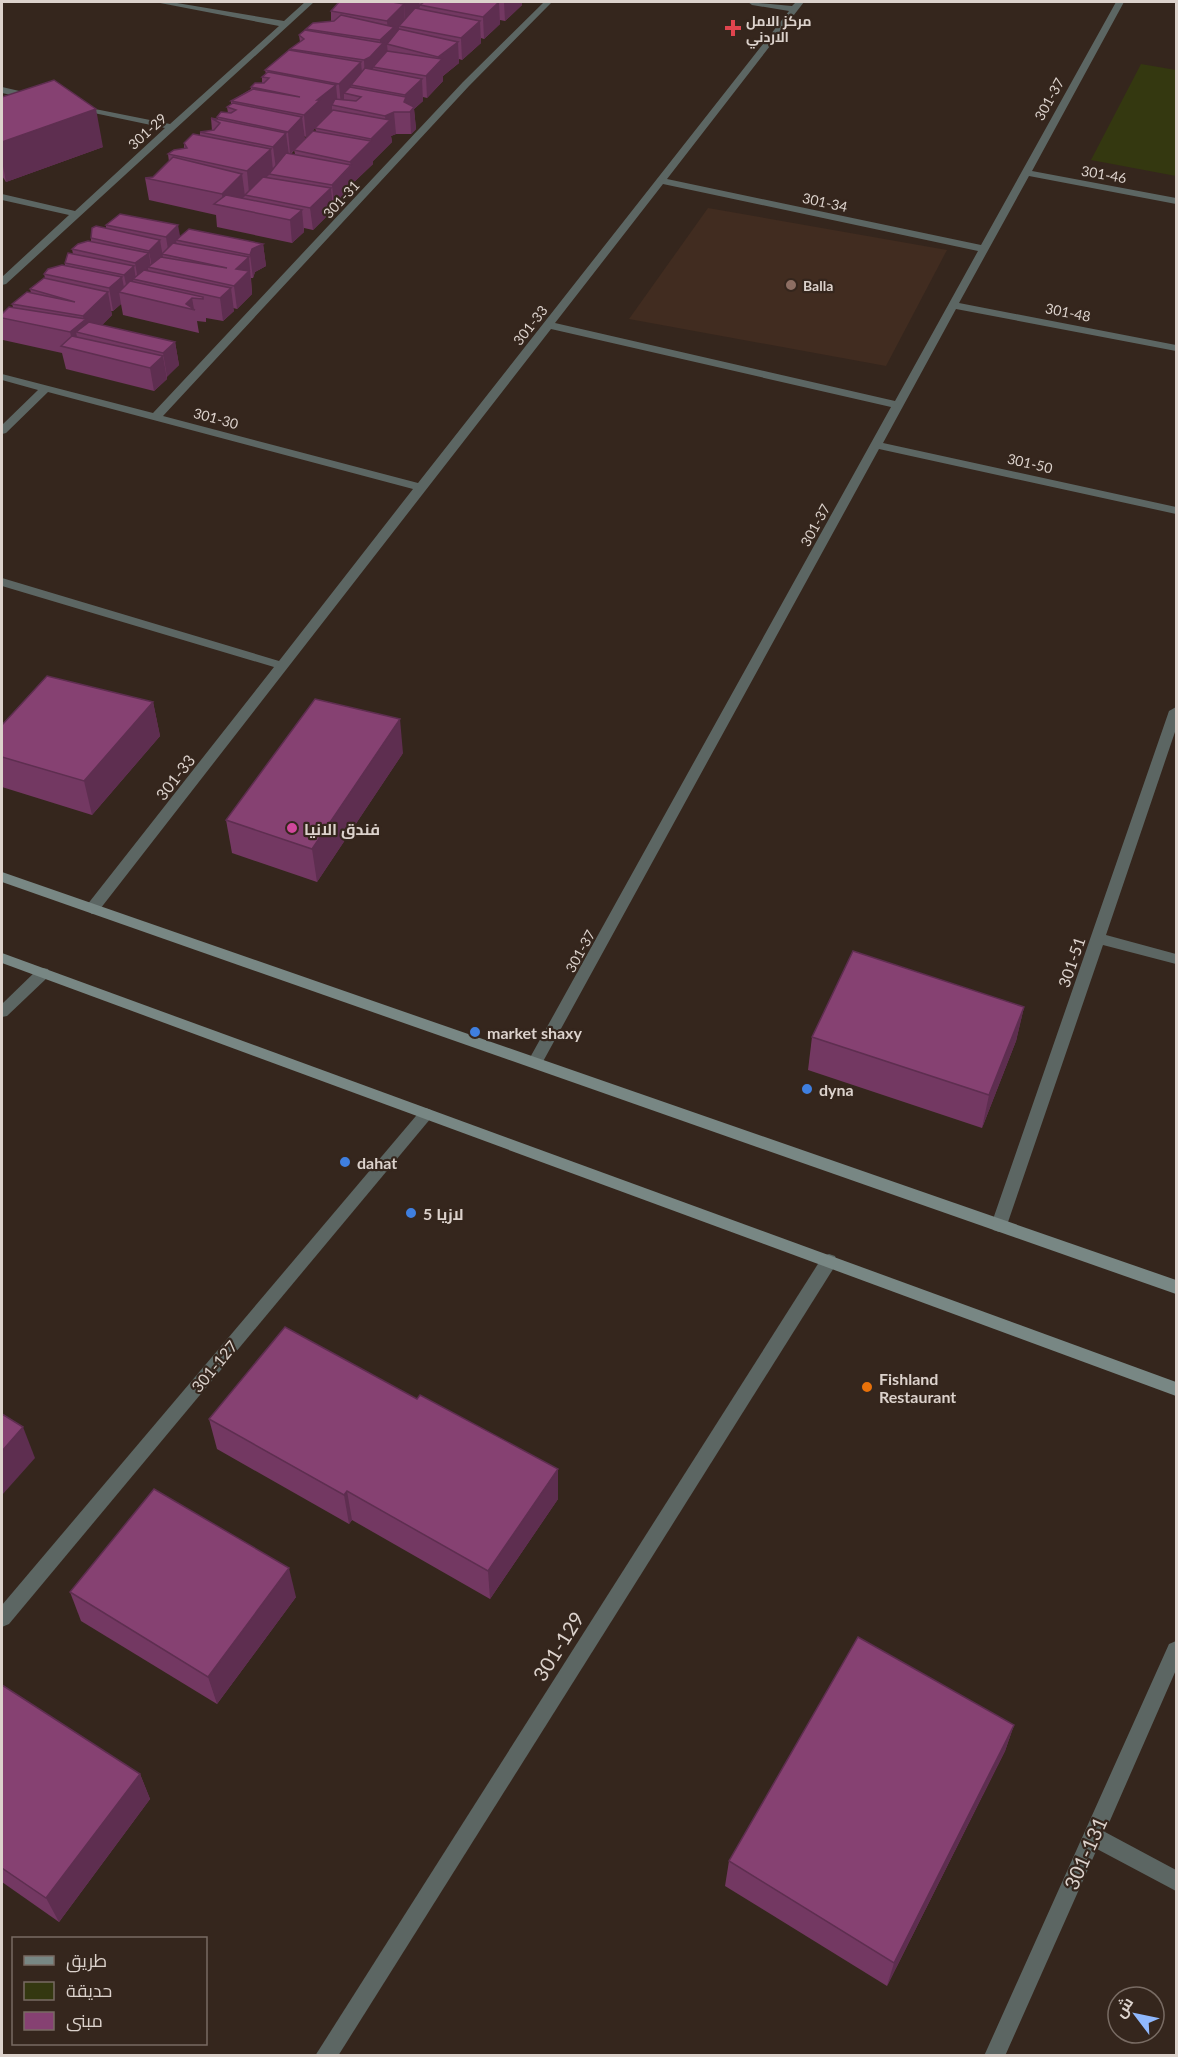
<svg xmlns="http://www.w3.org/2000/svg" width="1178" height="2057" viewBox="0 0 1178 2057" font-family="Lato,Cairo,sans-serif">
<style>
.built{fill:#412c20}
.green{fill:#343810}
.lines{fill:none;stroke-linecap:round;stroke-linejoin:round}
.street{fill:#5c6663;fill-rule:evenodd}
.secondary{fill:#788784;fill-rule:evenodd}
.wall{fill:#733862;fill-rule:evenodd}
.shaded-wall{fill:#5e2e50}
.building{fill:#864172;stroke:#5e2e50;stroke-width:1.5}
.health-dot{fill:#e0444e;stroke:#35261d;stroke-width:2}
.education-dot{fill:#8d6e63;stroke:#35261d;stroke-width:2}
.hotel-dot{fill:#d1479c;stroke:#35261d;stroke-width:2}
.shop-dot{fill:#3f7fe0;stroke:#35261d;stroke-width:2}
.food-dot{fill:#e8710a;stroke:#35261d;stroke-width:2}
.labels{text-anchor:middle;dominant-baseline:central;stroke-width:4.5;stroke-linejoin:round;paint-order:stroke}
.far-poi-label{font-size:14px;font-weight:bold;fill:#dcd2cc;stroke:#35261d;text-anchor:start}
.far-street-label{font-size:14px;fill:#dcd2cc;stroke:#35261d}
.street-label{font-size:16px;fill:#dcd2cc;stroke:#35261d}
.poi-label{font-size:16px;font-weight:bold;fill:#dcd2cc;stroke:#35261d;text-anchor:start}
.near-street-label{font-size:20px;fill:#dcd2cc;stroke:#35261d}
</style>
<rect width="100%" height="100%" fill="#35261d"/>
<polygon class="built" points="708,208 947,250 886,366 629,319"/>
<polygon class="green" points="1141,64 1176,70 1176,176 1091,160"/>
<g class="lines">
<g class="street">
<polygon points="155,2 171,2 284,21 305,2 314,2 6,284 2,285 2,277 69,215 2,200 2,194 75,211 165,128 75,109 75,105 170,124 279,26"/>
<path d="M544,2h8l-83,84 -306,330 255,67 371,-472 -37,-6 -4,-3 44,4 4,-4h8l-137,177 314,66 135,-243h8l-92,169 144,27v6l-147,-28 -70,127 217,42v6l-220,-42 -73,134 293,64v7l-297,-65 -339,618h-10l-3,-4 364,-656 -340,-78 -454,584 -5,1 -7,-5 2,-4 187,-238 -272,-81v-8l277,83 134,-172 -365,-97 -42,41 -4,1v-9l36,-35 -36,-10v-6l151,39 310,-331zM663,184l315,67 -83,150 -340,-78z"/>
<polygon points="2,87 37,95 39,97 34,100 2,93"/>
<polygon points="1176,707 1176,729 1106,935 1176,954 1176,964 1103,945 1007,1225 1005,1230 999,1232 993,1230 991,1225 1169,711"/>
<polygon points="43,968 48,969 50,973 48,977 7,1016 2,1017 2,1004 38,969"/>
<polygon points="426,1108 431,1110 434,1114 431,1118 9,1624 2,1627 2,1605 421,1110"/>
<polygon points="829,1254 835,1256 837,1261 835,1266 338,2056 315,2056 823,1256"/>
<polygon points="1176,1641 1176,1670 1105,1832 1176,1870 1176,1891 1097,1849 1005,2056 984,2056 1169,1644"/>
</g>
<g class="secondary">
<polygon points="2,872 1176,1280 1176,1294 2,882"/>
<polygon points="2,953 1176,1382 1176,1396 2,963"/>
</g>
</g>
<g class="wall">
<path d="M339,2h183v3l-17,16 -5,-1v4l-16,15 -3,-1v5l-19,17 -3,-1v4l-16,13v5l-16,17 -4,-1v4l-9,8 2,20 -5,5h-15l-5,2 1,6 -19,19v3l-20,19v4l-19,20h-2l1,3 -20,20 -9,-2v4l-12,11 -75,-16 -1,-12 -67,-15 -4,-22 8,-1 16,-15 -1,-8 16,-6v-5l16,-8v-3l12,-1 -1,-13 7,1 -1,-2 11,-4 -1,-6 4,-3v-3l20,-12v-2l11,-4v-6l4,-3 -1,-4 25,-19v-2l10,-7 -1,-7 7,-5v-1l25,-8v-10zM315,128l1,3 -22,19 1,4h-4l14,-15 -1,-3 2,1z"/>
<polygon points="2,97 103,147 6,182 2,176"/>
<polygon points="106,225 180,237 263,244 266,266 255,272 253,278 251,278 252,294 237,309 233,308 234,311 223,321 206,318 206,322 197,321 199,333 123,315 121,304 113,311 111,311 112,315 102,325 175,342 179,365 167,376 167,379 154,391 66,369 62,353 3,340 2,333 2,314 13,307 12,304 31,293 30,289 45,278 44,274 65,265 65,263 73,254 72,249 91,242 91,238 106,228"/>
<polygon points="153,702 160,736 92,815 2,787 2,725"/>
<polygon points="403,753 317,882 232,853 226,820"/>
<polygon points="1024,1007 1016,1041 982,1128 808,1070 812,1037"/>
<polygon points="209,1419 558,1499 490,1599 352,1520 349,1524 217,1449"/>
<polygon points="70,1592 296,1597 217,1704 81,1621"/>
<polygon points="2,1685 140,1774 150,1799 59,1922 2,1882"/>
<polygon points="1014,1725 1005,1751 887,1986 725,1886 729,1861"/>
</g>
<g class="shaded-wall">
<polygon points="404,2 419,2 420,7 405,22"/>
<polygon points="499,2 500,24 484,39 483,17"/>
<polygon points="504,2 522,2 522,5 505,21"/>
<polygon points="404,4 405,25 399,26 399,32 387,44 388,55 373,67 374,77 365,82 364,60 380,46 380,40 388,32 387,21"/>
<polygon points="480,21 481,43 462,60 461,38"/>
<polygon points="458,42 459,63 443,76 443,81 427,98 426,76 439,63 438,57"/>
<polygon points="361,62 363,84 351,85 352,94 344,93 344,102 341,106 339,84"/>
<polygon points="422,79 423,101 414,109 416,129 411,134 410,112 404,102 405,98 405,95"/>
<polygon points="336,85 338,106 332,105 332,111 322,120 322,122 306,137 304,115 317,100"/>
<polygon points="96,109 103,147 6,182 2,161 2,142"/>
<polygon points="394,112 396,134 391,136 392,142 373,161 373,164 353,183 353,187 334,207 332,185 351,166 350,162 371,141 371,139 386,124 385,116"/>
<polygon points="302,117 305,139 290,154 288,132"/>
<polygon points="286,133 289,155 276,169 273,147"/>
<polygon points="271,149 273,171 269,174 269,175 249,193 247,171"/>
<polygon points="242,174 245,196 233,208 223,206 222,194"/>
<polygon points="331,188 333,210 313,230 310,208"/>
<polygon points="302,210 304,232 292,243 290,220"/>
<polygon points="178,225 181,241 176,240 178,252 169,256 166,237"/>
<polygon points="160,240 164,263 152,268 149,251"/>
<polygon points="263,244 266,266 255,272 253,278 250,255 252,249"/>
<polygon points="149,253 151,268 148,267 149,279 138,280 135,263"/>
<polygon points="249,257 252,294 237,309 234,286 236,269"/>
<polygon points="134,266 136,280 133,279 135,291 128,294 124,275"/>
<polygon points="122,277 125,293 119,292 121,304 113,311 109,288"/>
<polygon points="231,288 234,311 223,321 220,298"/>
<polygon points="108,292 112,315 91,336 76,332 80,351 74,349 70,332 84,321 83,316"/>
<polygon points="192,298 194,309 186,304"/>
<polygon points="175,342 179,365 167,377 163,353"/>
<polygon points="163,356 167,379 154,391 150,368"/>
<polygon points="153,702 160,736 92,815 84,781"/>
<polygon points="400,719 403,753 317,882 312,849"/>
<polygon points="1024,1007 1016,1041 982,1128 989,1095"/>
<polygon points="23,1427 35,1458 2,1495 2,1451"/>
<polygon points="558,1469 558,1499 490,1599 488,1571"/>
<polygon points="347,1491 352,1520 349,1524 344,1495"/>
<polygon points="289,1568 296,1597 217,1704 208,1677"/>
<polygon points="1014,1725 1005,1751 887,1986 894,1963"/>
<polygon points="140,1774 150,1799 59,1922 46,1898"/>
</g>
<g class="building">
<polygon points="339,2 392,2 404,4 387,21 331,11"/>
<polygon points="424,2 499,2 483,17 420,5"/>
<polygon points="415,8 480,21 461,38 399,26"/>
<polygon points="341,15 394,27 380,40 306,29 313,23 334,21"/>
<polygon points="399,29 458,42 438,57 387,44"/>
<polygon points="305,30 383,43 370,57 364,60 290,49 304,39 299,35"/>
<polygon points="289,50 361,62 339,84 265,70"/>
<polygon points="387,51 442,59 426,76 373,67"/>
<polygon points="365,68 422,79 405,95 351,85"/>
<polygon points="268,72 336,85 317,100 320,100 304,115 231,101 253,89 300,97 251,87 255,83 264,83 269,78 262,77"/>
<polygon points="54,80 96,109 2,142 2,97"/>
<polygon points="350,87 406,97 404,102 414,107 410,112 394,112 385,116 332,105 335,99 356,101 361,97 344,93"/>
<polygon points="233,103 302,117 288,132 217,117 221,112 231,113 236,110 227,107"/>
<polygon points="333,110 390,120 371,139 315,128"/>
<polygon points="211,118 286,133 273,147 200,132 214,130 220,123"/>
<polygon points="313,131 371,141 350,162 294,150"/>
<polygon points="193,134 271,149 247,171 168,154 174,150 187,148 184,143"/>
<polygon points="286,153 351,165 332,185 269,174"/>
<polygon points="173,157 242,174 222,194 145,178 153,177"/>
<polygon points="263,177 331,188 310,208 245,195"/>
<polygon points="226,195 302,210 290,220 214,204"/>
<polygon points="120,214 178,225 166,237 106,225"/>
<polygon points="96,226 160,240 149,251 91,238 92,228"/>
<polygon points="189,229 263,244 252,249 250,255 176,240"/>
<polygon points="88,241 149,253 135,263 72,249 78,244"/>
<polygon points="173,243 249,257 236,269 249,271 234,286 148,267 161,257 227,268 162,254"/>
<polygon points="68,253 134,266 124,275 65,263"/>
<polygon points="62,265 122,277 109,288 44,274 48,269"/>
<polygon points="144,270 231,288 220,298 133,279"/>
<polygon points="44,278 108,292 83,316 12,304 27,292 75,302 30,289"/>
<polygon points="130,281 203,297 203,299 192,298 186,304 195,310 119,292"/>
<polygon points="9,307 86,319 70,332 2,318 2,314"/>
<polygon points="89,322 175,342 163,353 76,332"/>
<polygon points="72,336 163,356 150,368 61,346"/>
<polygon points="47,676 153,702 84,781 2,757 2,725"/>
<polygon points="315,699 400,719 312,849 226,820"/>
<polygon points="853,951 1024,1007 989,1095 812,1037"/>
<polygon points="285,1327 417,1399 420,1395 558,1469 488,1571 347,1491 344,1495 209,1419"/>
<polygon points="2,1414 23,1427 2,1451"/>
<polygon points="154,1489 289,1568 208,1677 70,1592"/>
<polygon points="858,1637 1014,1725 894,1963 729,1861"/>
<polygon points="2,1685 140,1774 46,1898 2,1868"/>
</g>
<path class="health-dot" d="M730 19h6v6h6v6h-6v6h-6v-6h-6v-6h6z"/>
<circle class="education-dot" cx="791" cy="285" r="6"/>
<circle class="hotel-dot" cx="292" cy="828" r="6"/>
<g class="shop-dot">
<circle cx="475" cy="1032" r="6"/>
<circle cx="807" cy="1089" r="6"/>
<circle cx="345" cy="1162" r="6"/>
<circle cx="411" cy="1213" r="6"/>
</g>
<circle class="food-dot" cx="867" cy="1387" r="6"/>
<g class="labels">
<g class="far-poi-label">
<text x="746" y="20">مركز الامل<tspan x="746" dy="16">الاردني</tspan></text>
<text x="803" y="285">Balla</text>
</g>
<g class="far-street-label">
<text transform="translate(1049 99) rotate(-61)">301-37</text>
<text transform="translate(147 131) rotate(-42)">301-29</text>
<text transform="translate(1104 174) rotate(10)">301-46</text>
<text transform="translate(341 199) rotate(-47)">301-31</text>
<text transform="translate(825 202) rotate(12)">301-34</text>
<text transform="translate(1068 312) rotate(11)">301-48</text>
<text transform="translate(530 325) rotate(-52)">301-33</text>
<text transform="translate(216 418) rotate(15)">301-30</text>
<text transform="translate(1030 463) rotate(13)">301-50</text>
<text transform="translate(815 525) rotate(-61)">301-37</text>
<text transform="translate(580 951) rotate(-61)">301-37</text>
</g>
<g class="street-label">
<text transform="translate(175 777) rotate(-52)">301-33</text>
<text transform="translate(1071 962) rotate(-71)">301-51</text>
<text transform="translate(214 1366) rotate(-50)">301-127</text>
</g>
<g class="poi-label">
<text x="304" y="828">فندق الانيا</text>
<text x="487" y="1032">market shaxy</text>
<text x="819" y="1089">dyna</text>
<text x="357" y="1162">dahat</text>
<text x="423" y="1213">لازیا 5</text>
<text x="879" y="1378">Fishland<tspan x="879" dy="18">Restaurant</tspan></text>
</g>
<g class="near-street-label">
<text transform="translate(558 1646) rotate(-58)">301-129</text>
<text transform="translate(1085 1853) rotate(-66)">301-131</text>
</g>
</g>
<rect width="1178" height="2057" fill="none" stroke="#dcd2cc" stroke-width="6"/>
<rect x="12" y="1937" width="195" height="108" fill="#35261d" stroke="#786b63" stroke-width="1.5"/>
<rect x="24" y="1956" width="30" height="9" fill="#788784" stroke="#786b63" stroke-width="1.5"/>
<text x="66" y="1967" font-size="18" fill="#dcd2cc">طريق</text>
<rect x="24" y="1982" width="30" height="18" fill="#343810" stroke="#786b63" stroke-width="1.5"/>
<text x="66" y="1997" font-size="18" fill="#dcd2cc">حديقة</text>
<rect x="24" y="2012" width="30" height="18" fill="#864172" stroke="#786b63" stroke-width="1.5"/>
<text x="66" y="2027" font-size="18" fill="#dcd2cc">مبنى</text>
<g transform="translate(1136 2015) rotate(302)"><circle r="28" fill="#35261d" stroke="#786b63" stroke-width="1.5"/>
<path d="M0-4.5L10 22L0 15L-10 22Z" fill="#90b8fd"/>
<text y="-9" font-size="16" font-weight="bold" text-anchor="middle" fill="#dcd2cc">ش</text>
</g>
</svg>
